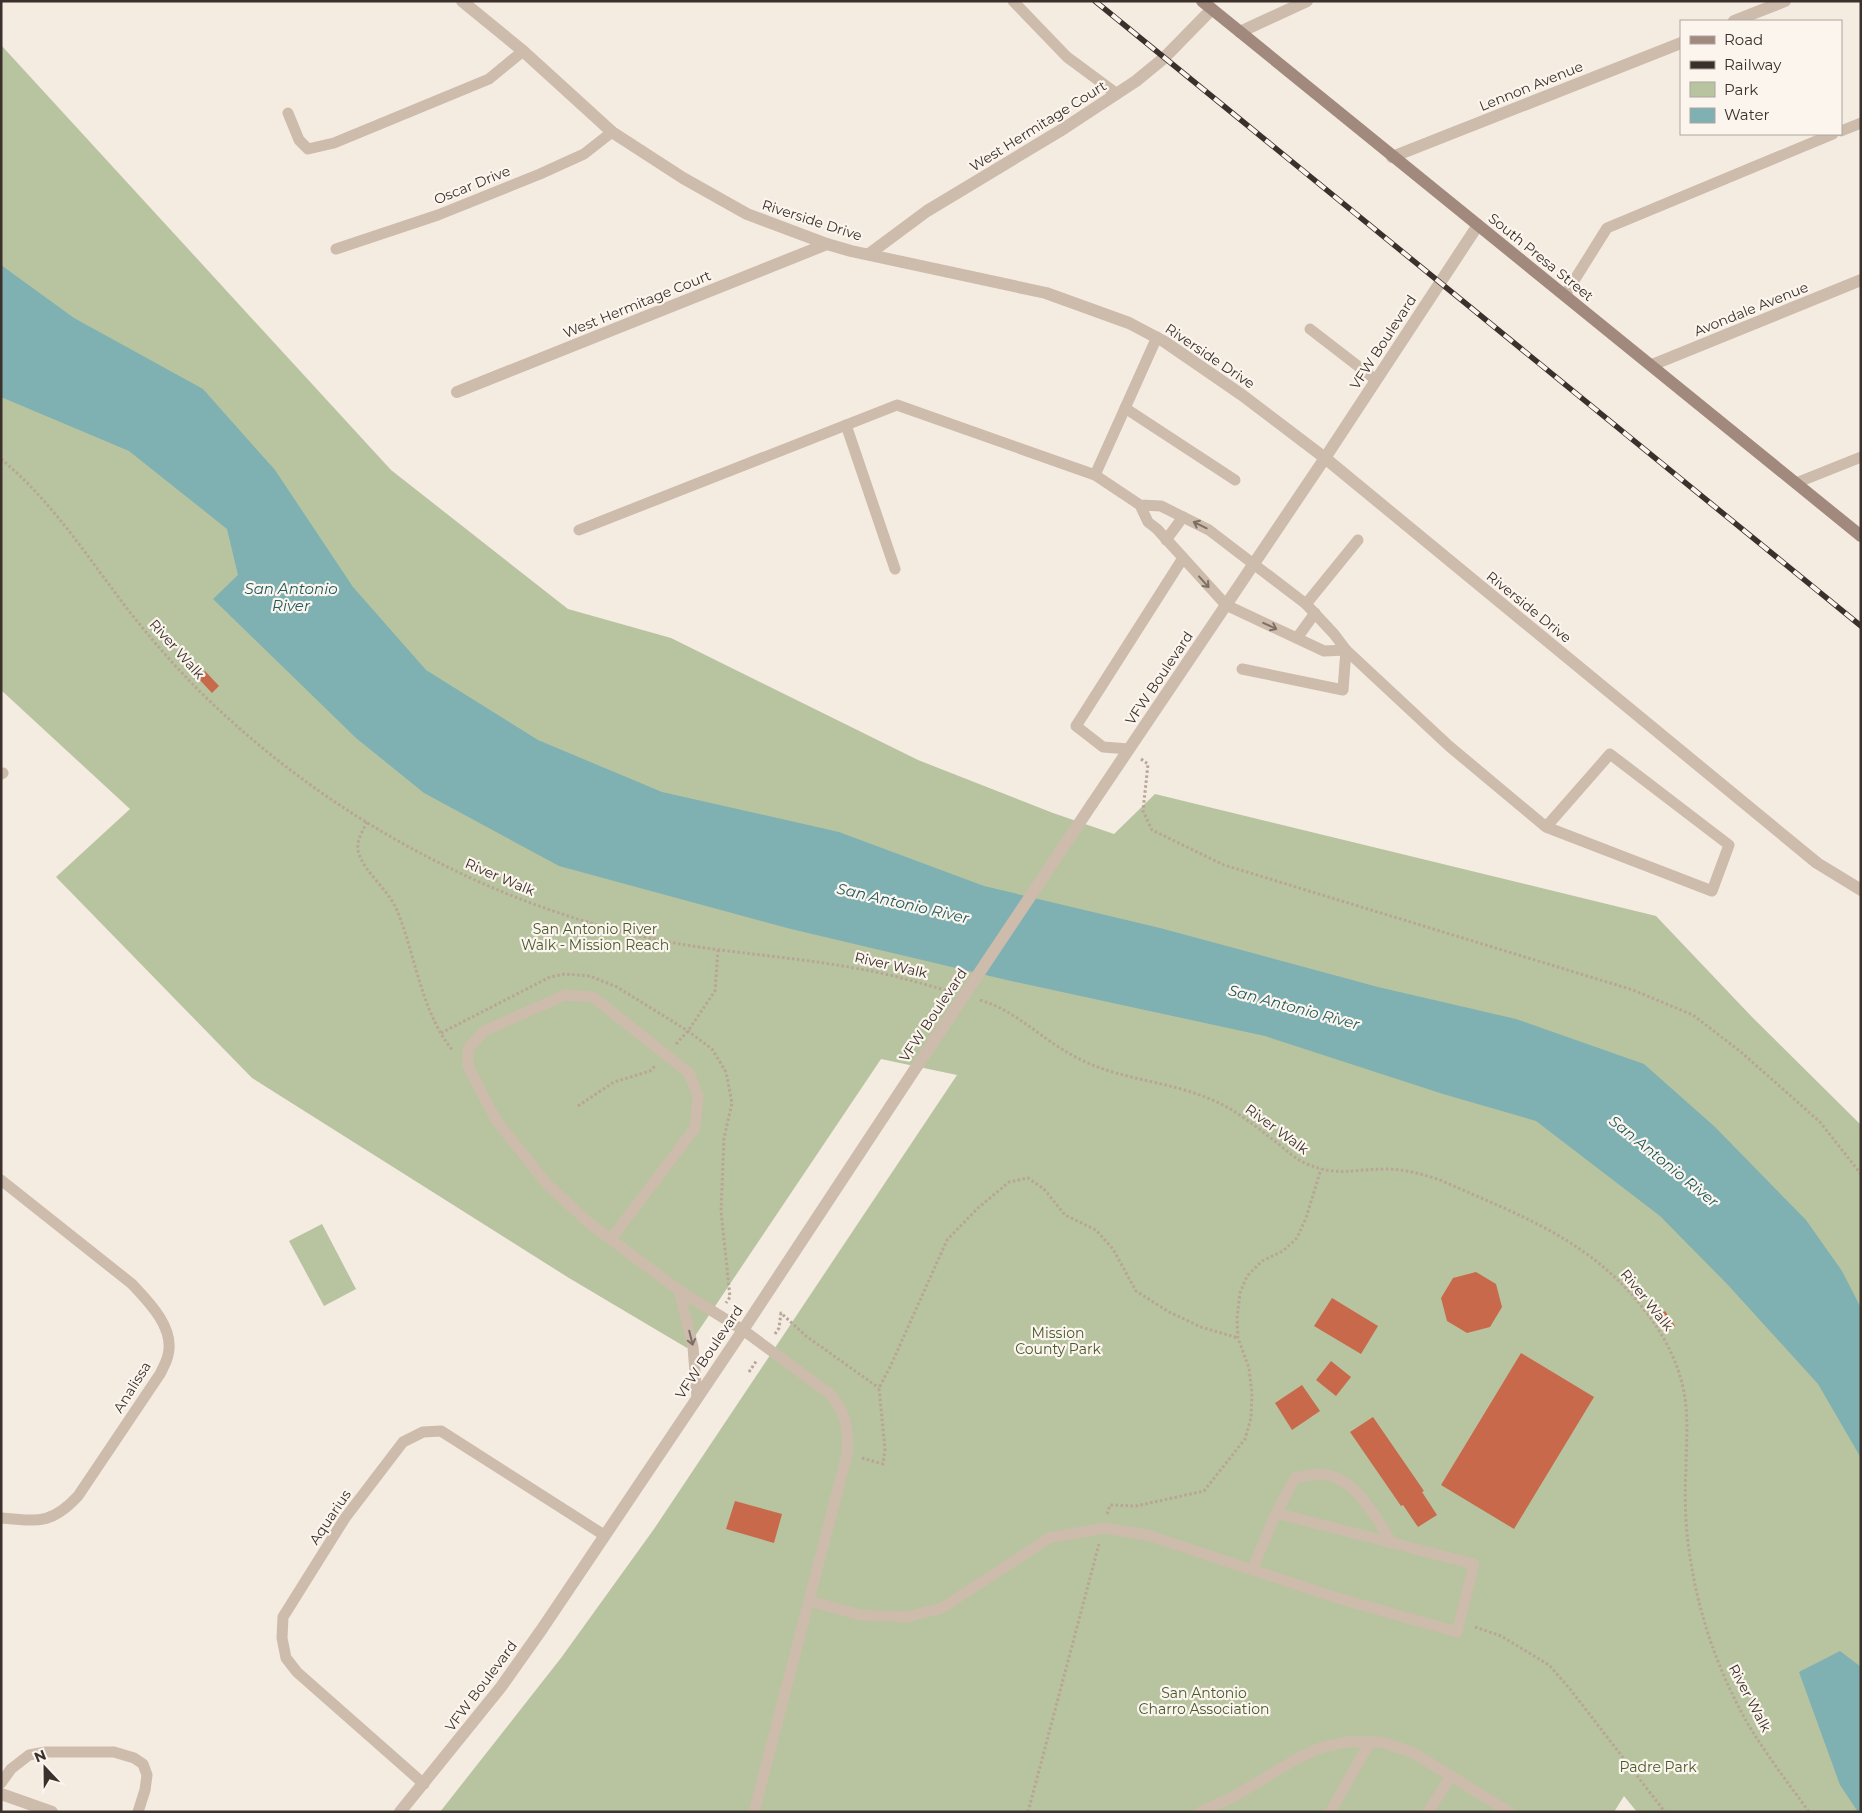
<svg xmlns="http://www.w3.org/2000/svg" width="1862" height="1813" viewBox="0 0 1862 1813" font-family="Montserrat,sans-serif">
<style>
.green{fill:#b8c4a0}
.water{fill:#7fb0b2}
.building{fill:#c8694b}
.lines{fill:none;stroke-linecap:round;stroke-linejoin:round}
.path{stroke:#b9a596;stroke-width:3;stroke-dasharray:2.5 2.5;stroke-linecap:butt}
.lane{stroke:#cdbbac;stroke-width:11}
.street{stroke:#cdbbac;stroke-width:12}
.secondary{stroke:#a18a7d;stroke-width:12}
.rail-casing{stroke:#3b302b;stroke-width:5.5}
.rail{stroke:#fbf5ee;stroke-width:4;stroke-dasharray:11;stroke-linecap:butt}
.street-bridge{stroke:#cdbbac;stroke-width:12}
.oneway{stroke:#7d6f65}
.labels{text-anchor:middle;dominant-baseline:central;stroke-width:4.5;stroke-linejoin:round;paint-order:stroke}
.street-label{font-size:14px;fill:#3b302b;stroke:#fbf5ee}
.park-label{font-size:14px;fill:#4a5a2e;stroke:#fbf5ee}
.water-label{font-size:15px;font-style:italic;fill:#1f5a5e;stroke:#fbf5ee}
</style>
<rect width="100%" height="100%" fill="#f4ebe1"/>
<g class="green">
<polygon points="1,45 391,470 568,609 671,638 918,760 1053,813 1114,834 1155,794 1656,916 1752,1017 1861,1125 1861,1812 1637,1812 1624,1796 1614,1812 440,1812 561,1658 654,1529 957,1075 881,1059 687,1348 569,1278 252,1078 56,877 130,809 1,690"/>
<polygon points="322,1224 356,1289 324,1306 289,1241"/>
</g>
<g class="water">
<polygon points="1,265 74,318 203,389 275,470 353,587 426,670 538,740 662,792 839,832 984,886 1160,928 1378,987 1516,1019 1644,1064 1715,1127 1806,1220 1842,1271 1861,1308 1861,1458 1818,1384 1728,1285 1660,1216 1536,1121 1443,1094 1265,1036 1011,981 791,929 559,866 424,793 356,738 213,599 238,575 227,529 129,451 1,397"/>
<polygon points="1840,1651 1861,1667 1861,1812 1858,1812 1840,1785 1799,1672"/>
</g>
<g class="building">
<polygon points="205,671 219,686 212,693 198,678"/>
<polygon points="1476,1272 1496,1284 1502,1307 1490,1327 1467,1333 1447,1321 1441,1298 1453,1278"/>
<polygon points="1332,1298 1378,1326 1361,1354 1314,1326"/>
<polygon points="1665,1311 1675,1326 1667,1332 1657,1316"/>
<polygon points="1521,1353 1594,1397 1514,1529 1441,1485"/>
<polygon points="1331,1361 1351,1377 1336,1396 1316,1380"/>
<polygon points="1302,1385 1320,1411 1292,1430 1275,1403"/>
<polygon points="1373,1417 1424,1491 1422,1492 1437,1515 1418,1527 1403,1505 1401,1506 1350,1432"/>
<polygon points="735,1501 782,1514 774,1543 726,1529"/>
</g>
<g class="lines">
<g class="path">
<path d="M1,459c52,43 87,99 128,152 30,38 63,75 100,108 119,108 271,188 429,221 65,13 131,16 196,28 32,5 63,14 94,23"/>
<polyline points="1141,759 1148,764 1143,811 1152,830 1224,865 1633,990 1693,1015 1741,1052 1820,1122 1861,1174"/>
<path d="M367,822c-5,10 -12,21 -8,32 6,18 28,35 37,54 20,47 24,102 57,143"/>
<path d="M980,1000c37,11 61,39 94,56 42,24 92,24 136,43 25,10 45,27 66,43 10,8 19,17 31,22 31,13 47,5 78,5 19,0 37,5 55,11 83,37 153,60 209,136 20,27 34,57 37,91 2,21 0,42 0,63 -2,33 0,66 6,99 9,52 27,102 52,148 19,34 43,64 65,95"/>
<polyline points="441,1033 550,977 565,974 590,976 617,987 688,1031 712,1049 726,1072 732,1103 724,1138 721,1211 730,1297 726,1303"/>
<polyline points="676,1044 688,1031 715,991 718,950"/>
<polyline points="578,1106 614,1082 650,1071 656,1065"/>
<polyline points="775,1334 779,1328 781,1313 806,1336 879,1388"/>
<polyline points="749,1372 757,1360"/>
<polyline points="862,1458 883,1464 885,1449 879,1388 891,1365 947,1240 978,1208 1009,1182 1028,1178 1044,1189 1065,1215 1096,1230 1113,1249 1136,1291 1169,1312 1201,1327 1238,1338"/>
<polyline points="1107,1514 1110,1505 1136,1506 1204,1491 1245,1439 1251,1418 1252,1393 1249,1368 1238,1338 1237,1318 1240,1293 1247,1276 1262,1261 1283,1251 1297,1238 1306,1218 1321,1169"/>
<polyline points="1475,1627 1501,1636 1549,1665 1570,1689 1665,1812"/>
<polyline points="1028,1812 1099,1544"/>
</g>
<g class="lane">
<polyline points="1013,1 1067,57 1117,94"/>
<polyline points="288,113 299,140 308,149 334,143 489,79 523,51"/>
<polyline points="1841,131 1861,123"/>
<polyline points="336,249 438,215 540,174 584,154 612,132"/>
<polyline points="1565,295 1607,228 1833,134"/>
<polyline points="1310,329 1376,380"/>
<polyline points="1125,408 1235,480"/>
<polyline points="846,425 895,569"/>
<polyline points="1095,475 1157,337"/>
<polyline points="1796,483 1861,457"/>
<polyline points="579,530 897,405 1095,475 1140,505 1161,506 1209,530 1306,604 1334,634 1346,650 1324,651 1226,605 1157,529 1148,522 1140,505"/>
<polyline points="1166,540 1183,517"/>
<polyline points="1306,604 1358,540"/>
<polyline points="1297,638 1315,613"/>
<polyline points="1346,650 1449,746 1546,827 1610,754 1729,845 1712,891 1546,827"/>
<polyline points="1242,669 1343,690 1346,650"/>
<polyline points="1129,749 1103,747 1076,726 1183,558"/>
<polyline points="1,774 3,773"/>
<path d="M1,1180l131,104c17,18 43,44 36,71 -1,6 -5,13 -8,19l-82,122c-27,29 -40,25 -77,22"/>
<path d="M611,1239l84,-111 3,-32 -9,-23 -96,-76 -28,-2 -81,36 -16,18v17l28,54 51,64 42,39 91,68 63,39 87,64c16,18 19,35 17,60l-93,358"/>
<polyline points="679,1291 693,1347 697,1397"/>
<path d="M1252,1570l24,-57 19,-35c7,-1 16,-4 23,-4 36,0 57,42 74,69"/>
<polyline points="810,1601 860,1615 907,1617 942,1608 1049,1538 1104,1528 1147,1535 1334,1597 1457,1632 1474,1564 1276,1513"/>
<polyline points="1,1783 11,1769 29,1755 46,1752 114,1752 134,1758 143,1764 147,1775 145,1790 138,1812"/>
<polyline points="424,1784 297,1672 286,1658 282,1638 283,1617 345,1518 403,1442 423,1432 441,1431 604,1535"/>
<polyline points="1200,1812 1233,1797 1298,1758 1320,1748 1345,1742 1381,1742 1412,1752 1509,1812"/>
<polyline points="1330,1812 1370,1742"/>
<polyline points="1428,1812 1451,1776"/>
</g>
<g class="street">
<polyline points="462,1 523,51 612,132 683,178 747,214 827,244 851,251 1046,293 1129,323 1165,342 1242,395 1325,458 1817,863 1861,890"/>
<polyline points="1734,21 1785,1"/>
<polyline points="1240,32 1307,1"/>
<polyline points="1392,157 1681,43"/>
<polyline points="869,254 927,211 1063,129 1136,81 1164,58 1212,9"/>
<polyline points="1652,365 1861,280"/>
<polyline points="457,392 827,244"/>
<polyline points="1092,804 1325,458 1478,225"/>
<polyline points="1,1794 52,1812"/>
<polyline points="400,1812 501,1687 542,1629 743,1330 917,1066"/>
</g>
<polyline class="secondary" points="1202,1 1861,536"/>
<g class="rail-casing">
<polyline id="rail" points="1095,1 1861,626"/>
</g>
<use href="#rail" class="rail"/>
<polyline class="street-bridge" points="917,1066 1092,804"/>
</g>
<defs><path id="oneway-shaft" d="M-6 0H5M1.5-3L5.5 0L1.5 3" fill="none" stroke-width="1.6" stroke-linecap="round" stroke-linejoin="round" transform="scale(1.25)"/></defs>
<g class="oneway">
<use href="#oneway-shaft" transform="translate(1200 525) rotate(-154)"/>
<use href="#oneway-shaft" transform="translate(1204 582) rotate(48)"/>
<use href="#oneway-shaft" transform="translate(1270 626) rotate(25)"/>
<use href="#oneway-shaft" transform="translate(691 1338) rotate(76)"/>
</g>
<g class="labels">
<g class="street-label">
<text transform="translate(1531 86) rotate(-22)">Lennon Avenue</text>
<text transform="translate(1038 126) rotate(-32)">West Hermitage Court</text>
<text transform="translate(472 185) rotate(-22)">Oscar Drive</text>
<text transform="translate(812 220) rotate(18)">Riverside Drive</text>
<text transform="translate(1541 257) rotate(39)">South Presa Street</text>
<text transform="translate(637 304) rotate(-22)">West Hermitage Court</text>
<text transform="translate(1751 309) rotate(-22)">Avondale Avenue</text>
<text transform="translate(1383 342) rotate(-57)">VFW Boulevard</text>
<text transform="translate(1210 356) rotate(34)">Riverside Drive</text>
<text transform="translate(1529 607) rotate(39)">Riverside Drive</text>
<text transform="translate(177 649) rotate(48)">River Walk</text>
<text transform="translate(1159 678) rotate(-56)">VFW Boulevard</text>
<text transform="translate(500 877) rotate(23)">River Walk</text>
<text transform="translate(891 965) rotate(13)">River Walk</text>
<text transform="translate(933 1015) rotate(-56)">VFW Boulevard</text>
<text transform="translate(1277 1129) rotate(36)">River Walk</text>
<text transform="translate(1647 1300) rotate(51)">River Walk</text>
<text transform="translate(709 1352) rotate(-56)">VFW Boulevard</text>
<text transform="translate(132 1387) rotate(-58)">Analissa</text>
<text transform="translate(330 1517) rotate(-56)">Aquarius</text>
<text transform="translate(481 1686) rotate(-53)">VFW Boulevard</text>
<text transform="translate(1750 1698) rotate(62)">River Walk</text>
</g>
<g class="park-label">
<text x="595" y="929">San Antonio River<tspan x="595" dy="16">Walk - Mission Reach</tspan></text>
<text x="1058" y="1333">Mission<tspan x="1058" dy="16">County Park</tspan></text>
<text x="1204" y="1693">San Antonio<tspan x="1204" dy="16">Charro Association</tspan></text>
<text x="1658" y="1767">Padre Park</text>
</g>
<g class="water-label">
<text x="291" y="588">San Antonio<tspan x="291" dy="17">River</tspan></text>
<text transform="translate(903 903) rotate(13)">San Antonio River</text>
<text transform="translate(1294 1007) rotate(15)">San Antonio River</text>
<text transform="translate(1664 1161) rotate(39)">San Antonio River</text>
</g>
</g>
<rect width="1862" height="1813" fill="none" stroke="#3b302b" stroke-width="5"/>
<rect x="1680" y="20" width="162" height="115" fill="#fbf5ee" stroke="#aea6a0"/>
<rect x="1690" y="36" width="25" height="8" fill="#a18a7d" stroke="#aea6a0"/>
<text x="1724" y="45" font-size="15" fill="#3b302b">Road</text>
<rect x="1690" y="61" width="25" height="8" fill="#3b302b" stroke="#aea6a0"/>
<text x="1724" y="70" font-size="15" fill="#3b302b">Railway</text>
<rect x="1690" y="82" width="25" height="15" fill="#b8c4a0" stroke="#aea6a0"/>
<text x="1724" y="95" font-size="15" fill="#3b302b">Park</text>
<rect x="1690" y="108" width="25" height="15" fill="#7fb0b2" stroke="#aea6a0"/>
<text x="1724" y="120" font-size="15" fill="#3b302b">Water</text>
<g transform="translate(45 1768) rotate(338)" stroke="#fbf5ee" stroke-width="4" paint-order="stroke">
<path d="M0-4L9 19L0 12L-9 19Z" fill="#3b302b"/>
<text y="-8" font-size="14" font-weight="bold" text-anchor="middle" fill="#3b302b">N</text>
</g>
</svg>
